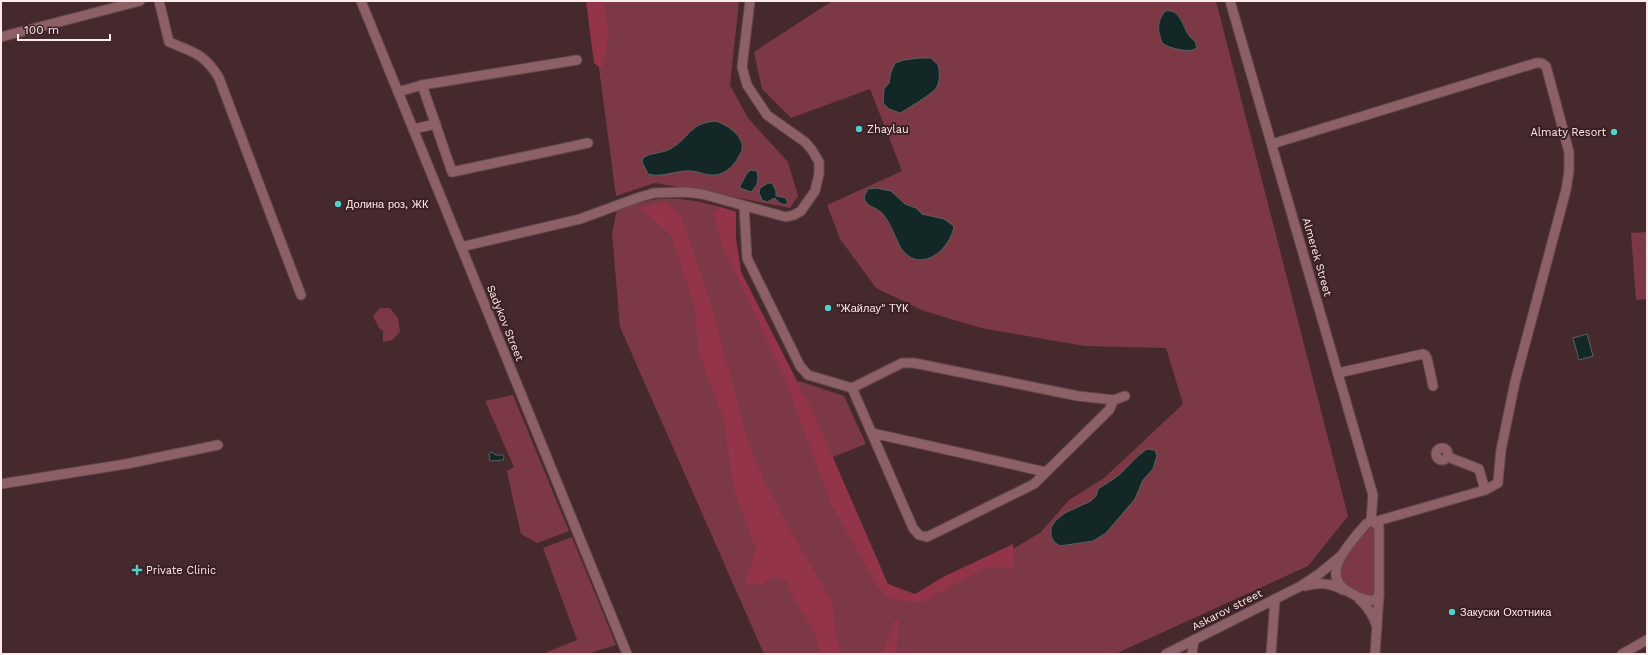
<svg xmlns="http://www.w3.org/2000/svg" width="1648" height="655" viewBox="0 0 1648 655" font-family="'Work Sans',sans-serif">
<style>
.green{fill:#7c3945}
.forest{fill:#943448}
.water{fill:#132726;stroke:#5a6261}
.lines{fill:none;stroke-linecap:round;stroke-linejoin:round}
.minor-casing{stroke:#63484c;stroke-width:11}
.minor{stroke:#8d6066;stroke-width:9}
.poi-dot{fill:#53cdca;stroke:#3a1f23;stroke-width:1.5}
.labels{text-anchor:middle;dominant-baseline:central;stroke-width:4;stroke-linejoin:round;paint-order:stroke}
.poi-label{font-size:11px;fill:#feebec;stroke:#3a1f23;text-anchor:start}
.street-label{font-size:11px;fill:#feebec;stroke:#3a1f23}
</style>
<rect width="100%" height="100%" fill="#45292d"/>
<g class="green">
<polygon points="590,1 739,1 730,85 748,118 788,162 798,196 790,208 739,198 655,183 616,196"/>
<path d="M832,1h384l132,515 -40,50 -193,88h-351l-144,-327 -8,-94 5,-23c10,-3 20,-7 30,-9 28,-7 62,2 89,11v28l5,32 54,111 4,-2 45,15 22,48 -38,15 61,132 29,5 71,-33 52,-31 28,-32 35,-22 79,-74 -17,-56 -82,-2 -103,-18 -57,-17 -48,-23 -36,-49 -13,-34 75,-34 -32,-82 -79,29 -29,-29 -8,-37z"/>
<polygon points="1647,232 1647,299 1636,300 1631,233"/>
<polygon points="380,308 390,308 398,318 400,332 392,340 383,342 383,331 379,328 373,316"/>
<polygon points="513,395 569,531 537,543 521,534 512,495 507,471 514,467 485,401"/>
<path d="M1367,527l9,1 -1,65 -8,4c-7,-3 -17,-6 -22,-12 -17,-19 10,-43 22,-58z"/>
<polygon points="572,537 616,645 587,654 547,654 547,652 577,640 543,548"/>
</g>
<g class="forest">
<polygon points="586,1 603,1 609,32 602,69 594,63"/>
<polygon points="665,202 681,215 713,310 746,436 763,478 794,537 832,601 837,642 841,654 820,654 813,629 794,599 786,581 774,576 761,585 745,583 756,549 733,487 724,420 698,350 695,307 671,235 640,208"/>
<polygon points="720,207 736,212 736,240 741,272 814,414 888,584 915,594 943,577 1013,544 1014,568 984,568 923,602 900,601 886,596 878,587 832,505 795,408 787,383 723,247 716,225 714,212"/>
<polygon points="899,620 896,654 883,654 894,621"/>
</g>
<g class="water">
<path d="M1165,11c19,-3 17,23 30,30l2,7c-8,6 -28,0 -35,-5 -4,-13 -6,-20 3,-32z"/>
<path d="M919,58h12l7,7c2,7 2,15 -1,22 -3,6 -30,22 -37,26l-11,-4 -6,-6 1,-14 5,-6 2,-11 4,-9 9,-3z"/>
<path d="M715,121c11,3 30,15 27,29 0,2 -3,5 -4,8 -4,7 -10,13 -18,16 -12,4 -21,-4 -33,-3 -12,0 -27,7 -39,3l-6,-12 1,-4c8,-6 18,-4 27,-9 20,-11 18,-25 45,-28z"/>
<path d="M751,170l6,1c2,9 1,14 -6,21l-11,-4v-2l7,-13z"/>
<path d="M768,183h4l4,8v5l10,2 2,6c-7,1 -9,-1 -13,-6l-8,4 -5,-2 -3,-7 1,-5z"/>
<path d="M876,188l15,3 14,13 11,4 6,6 22,5 10,7c-3,22 -31,47 -50,26 -5,-5 -6,-11 -9,-16 -3,-8 -7,-15 -12,-22 -7,-8 -17,-6 -19,-17l4,-8z"/>
<polygon points="1587,334 1593,356 1579,360 1573,338"/>
<path d="M1147,449l8,1 2,6 -4,13 -10,11 -8,19 -29,34 -13,8 -33,5 -6,-4 -3,-6v-9l5,-7 9,-7 26,-12 5,-5 2,-7c7,-5 15,-9 21,-14 10,-9 17,-19 28,-26z"/>
<polygon points="491,452 496,455 503,455 504,457 503,460 490,461 489,454"/>
</g>
<g class="lines">
<g class="minor-casing">
<g id="minor">
<path d="M159,1l10,41c24,10 36,12 50,36l82,217"/>
<polyline points="361,1 627,654"/>
<polyline points="1230,1 1373,495 1371,521"/>
<polyline points="1,37 140,1"/>
<polyline points="422,85 577,60"/>
<polyline points="398,92 422,85 452,172 588,143"/>
<polyline points="413,129 436,124"/>
<polyline points="1272,144 1536,63 1541,63 1546,66 1569,152 1569,171 1566,190 1515,382 1501,450 1498,481 1498,483 1485,490 1374,522"/>
<polyline points="744,206 747,258 800,366 808,375 852,388 913,528 919,535 927,537 1034,484 1109,410 1114,400 1125,396"/>
<polyline points="461,247 580,219 640,197 654,193 685,192 702,194 786,217 794,215 801,211 815,191 819,174 819,162 812,150 805,142 767,115 747,85 742,67 750,1"/>
<polyline points="1338,373 1423,354 1425,355 1427,358 1433,386"/>
<polyline points="852,388 902,363 914,363 1078,396 1114,400"/>
<polyline points="872,433 1046,472"/>
<circle cx="1442" cy="454" r="6"/>
<polyline points="1448,457 1479,469 1485,490"/>
<polyline points="1,484 126,464 218,445"/>
<path d="M1371,521l3,1 5,5v68l-4,5c-10,1 -17,-3 -26,-8 -32,-17 3,-51 17,-68z"/>
<path d="M1305,586c15,-4 25,-3 38,4"/>
<path d="M1359,599c9,8 15,17 18,29"/>
<polyline points="1166,654 1299,587 1319,574 1342,555"/>
<polyline points="1192,654 1194,640"/>
<polyline points="1271,654 1275,599"/>
<polyline points="1375,654 1379,595"/>
<polyline points="1622,654 1647,640"/>
</g>
</g>
<use href="#minor" class="minor"/>
</g>
<g class="poi-dot">
<circle cx="859" cy="129" r="4"/>
<circle cx="1614" cy="132" r="4"/>
<circle cx="338" cy="204" r="4"/>
<circle cx="828" cy="308" r="4"/>
<path d="M135 564h4v4h4v4h-4v4h-4v-4h-4v-4h4z"/>
<circle cx="1452" cy="612" r="4"/>
</g>
<g class="labels">
<g class="poi-label">
<text x="867" y="129">Zhaylau</text>
<text x="1606" y="132" text-anchor="end">Almaty Resort</text>
<text x="346" y="204">Долина роз, ЖК</text>
<text x="836" y="308">"Жайлау" ТҮК</text>
<text x="146" y="570">Private Clinic</text>
<text x="1460" y="612">Закуски Охотника</text>
</g>
<g class="street-label">
<text transform="translate(1317 257) rotate(74)">Almerek Street</text>
<text transform="translate(505 323) rotate(68)">Sadykov Street</text>
<text transform="translate(1227 610) rotate(-27)">Askarov street</text>
</g>
</g>
<rect width="1648" height="655" fill="none" stroke="#feebec" stroke-width="4"/>
<path d="M18 34v6h92v-6" fill="none" stroke="#feebec" stroke-width="2"/>
<text x="24" y="34" font-size="12" fill="#feebec" stroke="#3a1f23" stroke-width="3" paint-order="stroke">100 m</text>
</svg>
